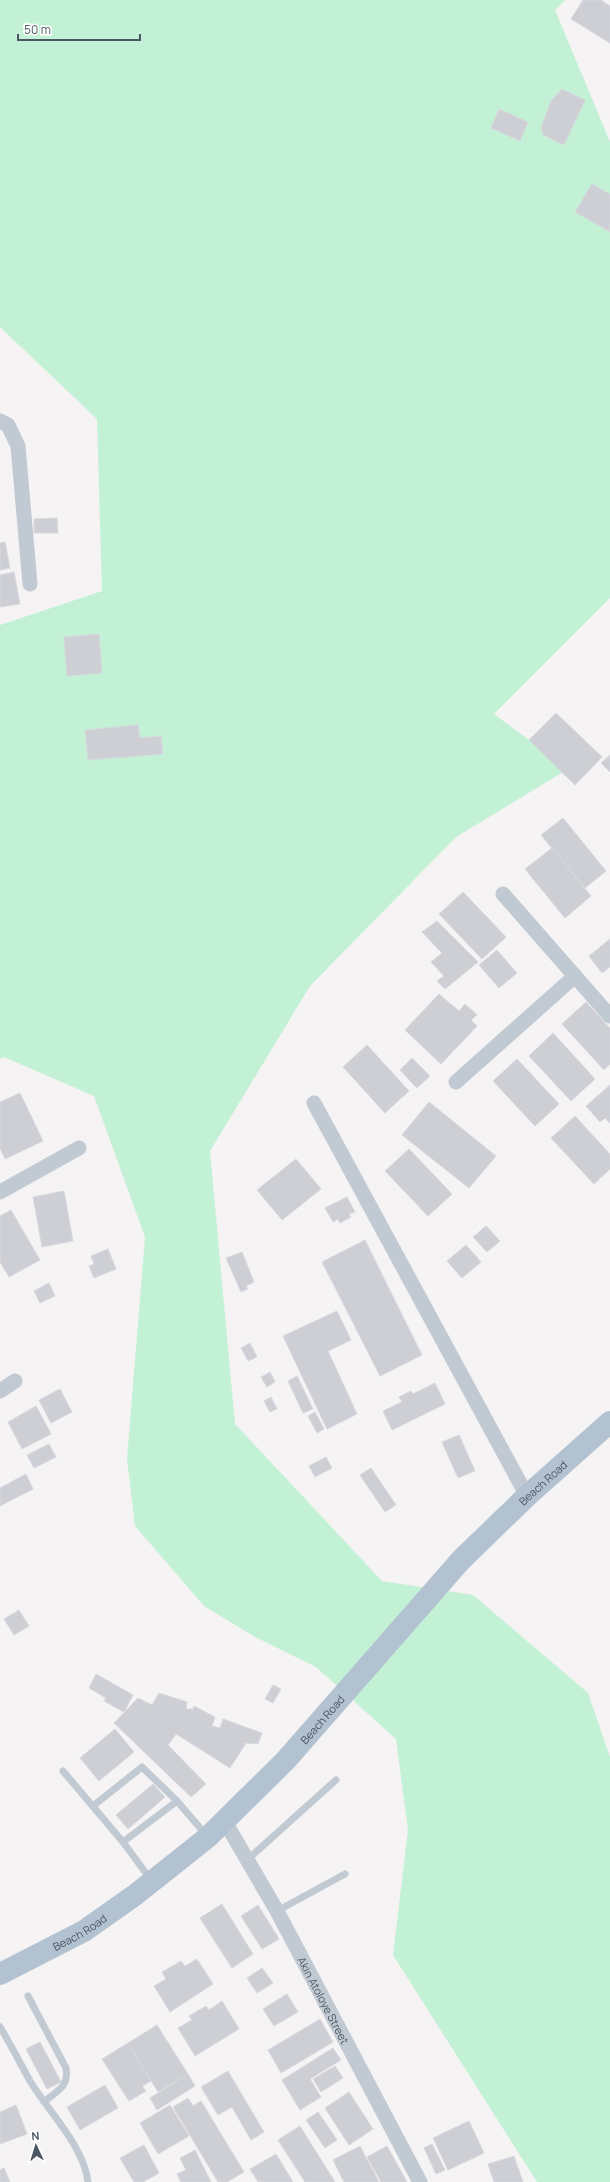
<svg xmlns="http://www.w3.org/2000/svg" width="610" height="2182" viewBox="0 0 610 2182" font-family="Manrope,sans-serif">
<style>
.green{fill:#c3f1d5}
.building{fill:#cdcfd5;stroke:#d7d9de}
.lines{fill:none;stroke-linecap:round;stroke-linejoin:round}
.lane{stroke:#c1cad2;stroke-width:7}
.street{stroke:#c1cad2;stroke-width:15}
.primary{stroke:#b3c2d1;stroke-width:22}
.labels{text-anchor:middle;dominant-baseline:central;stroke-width:4;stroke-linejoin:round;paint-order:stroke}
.street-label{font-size:11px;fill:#4a5661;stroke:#fff}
</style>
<rect width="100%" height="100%" fill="#f5f3f3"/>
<polygon class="green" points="0,0 565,0 555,10 610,142 610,598 494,714 529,740 563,772 456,837 310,986 210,1151 235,1424 382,1581 473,1595 588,1693 610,1757 610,2182 537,2182 393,1955 408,1830 396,1739 316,1667 255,1637 204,1606 135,1526 127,1459 145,1237 94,1096 4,1057 0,1059 0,625 102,591 97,419 0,327"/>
<g class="building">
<polygon points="583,0 601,0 610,6 610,43 571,19"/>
<polygon points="562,89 585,100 564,145 543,135 541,127 551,101"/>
<polygon points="499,109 528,122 520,141 491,128"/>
<polygon points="592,184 610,194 610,232 575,212"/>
<polygon points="57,518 58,533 34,533 34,519"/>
<polygon points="5,542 10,568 0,570 0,543"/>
<polygon points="14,572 20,604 0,607 0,575"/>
<polygon points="99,634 102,673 67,676 64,637"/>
<polygon points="556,713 602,757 575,785 529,740"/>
<polygon points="138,725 140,738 161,736 163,754 88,760 85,730"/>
<polygon points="610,755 610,772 601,763"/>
<polygon points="563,818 606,871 585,888 541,835"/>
<polygon points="552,848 591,896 565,918 525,869"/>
<polygon points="463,892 506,937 482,959 439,914"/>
<polygon points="437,921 478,962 445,989 437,981 444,976 431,962 442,953 422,932"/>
<polygon points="610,939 610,967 602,973 589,956"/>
<polygon points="497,950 517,973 499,988 479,965"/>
<polygon points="439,994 459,1011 465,1004 477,1015 471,1020 477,1026 441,1064 405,1030"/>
<polygon points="586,1002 610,1028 610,1064 604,1070 562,1024"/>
<polygon points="553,1033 595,1079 571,1101 529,1056"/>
<polygon points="367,1045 409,1091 385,1113 343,1067"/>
<polygon points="412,1058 430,1076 417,1088 400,1070"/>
<polygon points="517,1059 559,1104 535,1126 493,1081"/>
<polygon points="610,1085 610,1123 605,1118 600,1122 586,1106"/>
<polygon points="20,1093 43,1141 5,1159 0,1148 0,1102"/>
<polygon points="429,1102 496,1156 469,1188 402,1135"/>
<polygon points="575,1116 610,1154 610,1169 594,1184 551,1138"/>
<polygon points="409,1149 452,1194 428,1216 385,1171"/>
<polygon points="296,1159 321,1189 282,1220 257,1190"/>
<polygon points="64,1191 73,1241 42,1247 33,1197"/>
<polygon points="347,1197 355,1212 349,1214 351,1217 340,1223 338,1219 333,1222 325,1208"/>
<polygon points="11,1210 40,1260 9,1277 0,1262 0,1216"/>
<polygon points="486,1226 500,1241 487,1252 473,1237"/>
<polygon points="365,1240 422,1355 380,1376 322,1262"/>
<polygon points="466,1245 481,1262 462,1278 447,1261"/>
<polygon points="108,1249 116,1269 94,1278 89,1266 94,1264 91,1256"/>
<polygon points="242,1252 254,1282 246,1286 248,1289 241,1292 226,1258"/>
<polygon points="49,1283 55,1296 40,1303 34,1291"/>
<polygon points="337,1311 351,1340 328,1351 357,1414 327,1429 283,1336"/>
<polygon points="250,1343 257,1357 248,1361 241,1348"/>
<polygon points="270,1372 275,1382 267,1387 261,1377"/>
<polygon points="297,1376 313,1409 303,1413 288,1381"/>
<polygon points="435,1383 445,1404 392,1430 383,1411 402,1402 399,1397 411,1391 413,1394"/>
<polygon points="60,1389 72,1412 51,1423 39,1400"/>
<polygon points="271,1397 277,1409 270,1412 264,1401"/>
<polygon points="36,1406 51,1434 22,1449 8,1422"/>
<polygon points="315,1412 324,1429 317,1433 308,1416"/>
<polygon points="459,1435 475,1471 458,1478 442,1442"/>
<polygon points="49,1444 56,1457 34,1468 27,1455"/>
<polygon points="326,1457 332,1468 315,1477 309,1466"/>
<polygon points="371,1468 396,1505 385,1512 360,1475"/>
<polygon points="26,1474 33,1489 0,1506 0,1488"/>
<polygon points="19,1610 29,1626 14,1635 4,1619"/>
<polygon points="96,1674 133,1695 124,1712 104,1701 106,1698 89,1688"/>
<polygon points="273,1685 281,1689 273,1703 265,1699"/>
<polygon points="159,1693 187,1702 186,1709 193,1709 194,1706 215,1717 212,1726 220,1728 223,1719 262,1733 258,1744 246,1743 230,1768 176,1734 168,1745 206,1784 191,1797 114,1723 138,1698 152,1705"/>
<polygon points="115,1729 134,1752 99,1781 80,1758"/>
<polygon points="153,1784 165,1797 128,1829 116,1815"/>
<polygon points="222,1904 253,1954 232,1968 200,1918"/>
<polygon points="258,1905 279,1939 262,1949 241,1916"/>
<polygon points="197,1959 213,1984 170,2012 154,1986 166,1979 162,1972 181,1961 185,1966"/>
<polygon points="262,1968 273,1983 257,1993 247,1978"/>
<polygon points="287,1994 298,2012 274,2026 263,2009"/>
<polygon points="222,2001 239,2029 195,2056 178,2028 192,2020 189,2016 206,2006 209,2010"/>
<polygon points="320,2019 333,2042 281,2073 268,2050"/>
<polygon points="157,2025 188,2074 158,2092 128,2043"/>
<polygon points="40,2042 61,2082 47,2089 26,2049"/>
<polygon points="128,2043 151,2081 142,2086 146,2091 129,2101 102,2059"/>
<polygon points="333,2048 341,2060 310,2079 321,2097 300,2110 282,2080"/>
<polygon points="335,2066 343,2078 321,2092 313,2079"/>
<polygon points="228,2071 264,2132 251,2140 232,2107 218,2115 201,2087"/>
<polygon points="188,2074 195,2086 157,2110 150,2098"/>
<polygon points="105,2085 118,2108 80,2130 67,2107"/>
<polygon points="349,2092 373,2129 349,2145 325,2108"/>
<polygon points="188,2098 193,2106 201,2101 244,2172 227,2182 218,2182 173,2107"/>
<polygon points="16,2105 27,2134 0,2144 0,2112"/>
<polygon points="170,2105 189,2136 158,2154 140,2123"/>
<polygon points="318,2112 337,2140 325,2148 306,2120"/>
<polygon points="469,2121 484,2153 448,2170 433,2138"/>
<polygon points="300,2126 335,2182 305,2182 278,2140"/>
<polygon points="432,2144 445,2170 436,2174 424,2148"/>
<polygon points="144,2145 159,2173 143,2182 134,2182 120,2158"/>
<polygon points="360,2146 379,2182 344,2182 333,2160"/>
<polygon points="387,2146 407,2182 381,2182 367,2157"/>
<polygon points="195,2150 211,2182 181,2182 177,2174 186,2170 180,2158"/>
<polygon points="276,2154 293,2182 258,2182 250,2169"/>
<polygon points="514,2156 523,2182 494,2182 488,2164"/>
<polygon points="4,2168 10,2182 0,2182 0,2170"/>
</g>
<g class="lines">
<g class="lane">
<polyline points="63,1771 123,1842 151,1880"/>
<polyline points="93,1806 142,1767 177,1801 207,1836"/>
<polyline points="123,1842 177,1801"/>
<polyline points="247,1860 336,1780"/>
<polyline points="277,1911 345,1874"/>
<path d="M28,1996l38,72c3,19 -8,22 -22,34"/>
<path d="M0,2027c11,18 20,36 30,54 18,30 54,65 58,101"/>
</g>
<g class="street">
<polyline points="0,421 8,425 18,446 30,584"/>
<polyline points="503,894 610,1016"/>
<polyline points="456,1082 575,976"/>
<polyline points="314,1103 527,1496"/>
<polyline points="0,1192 79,1148"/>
<polyline points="0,1391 15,1381"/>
<path id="s1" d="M224,1820l53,91 143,271"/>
</g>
<path class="primary" id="s2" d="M0,1974l84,-43 51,-36 73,-58 78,-77 175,-200 66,-64 83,-74"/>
</g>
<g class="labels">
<g class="street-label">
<text stroke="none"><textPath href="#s2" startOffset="738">Beach Road</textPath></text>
<text stroke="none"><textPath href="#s2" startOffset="414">Beach Road</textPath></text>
<text stroke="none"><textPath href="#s2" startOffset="90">Beach Road</textPath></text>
<text stroke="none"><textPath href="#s1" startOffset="206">Akin Atoloye Street</textPath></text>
</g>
</g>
<g transform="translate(36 2146) rotate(356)" stroke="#ffffff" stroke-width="3" paint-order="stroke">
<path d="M0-3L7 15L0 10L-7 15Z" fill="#4a5661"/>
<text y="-6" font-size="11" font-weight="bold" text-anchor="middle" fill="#4a5661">N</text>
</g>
<path d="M18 34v6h122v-6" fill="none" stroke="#4a5661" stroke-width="2"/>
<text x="24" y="34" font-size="12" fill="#4a5661" stroke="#ffffff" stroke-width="3" paint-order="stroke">50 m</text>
</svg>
